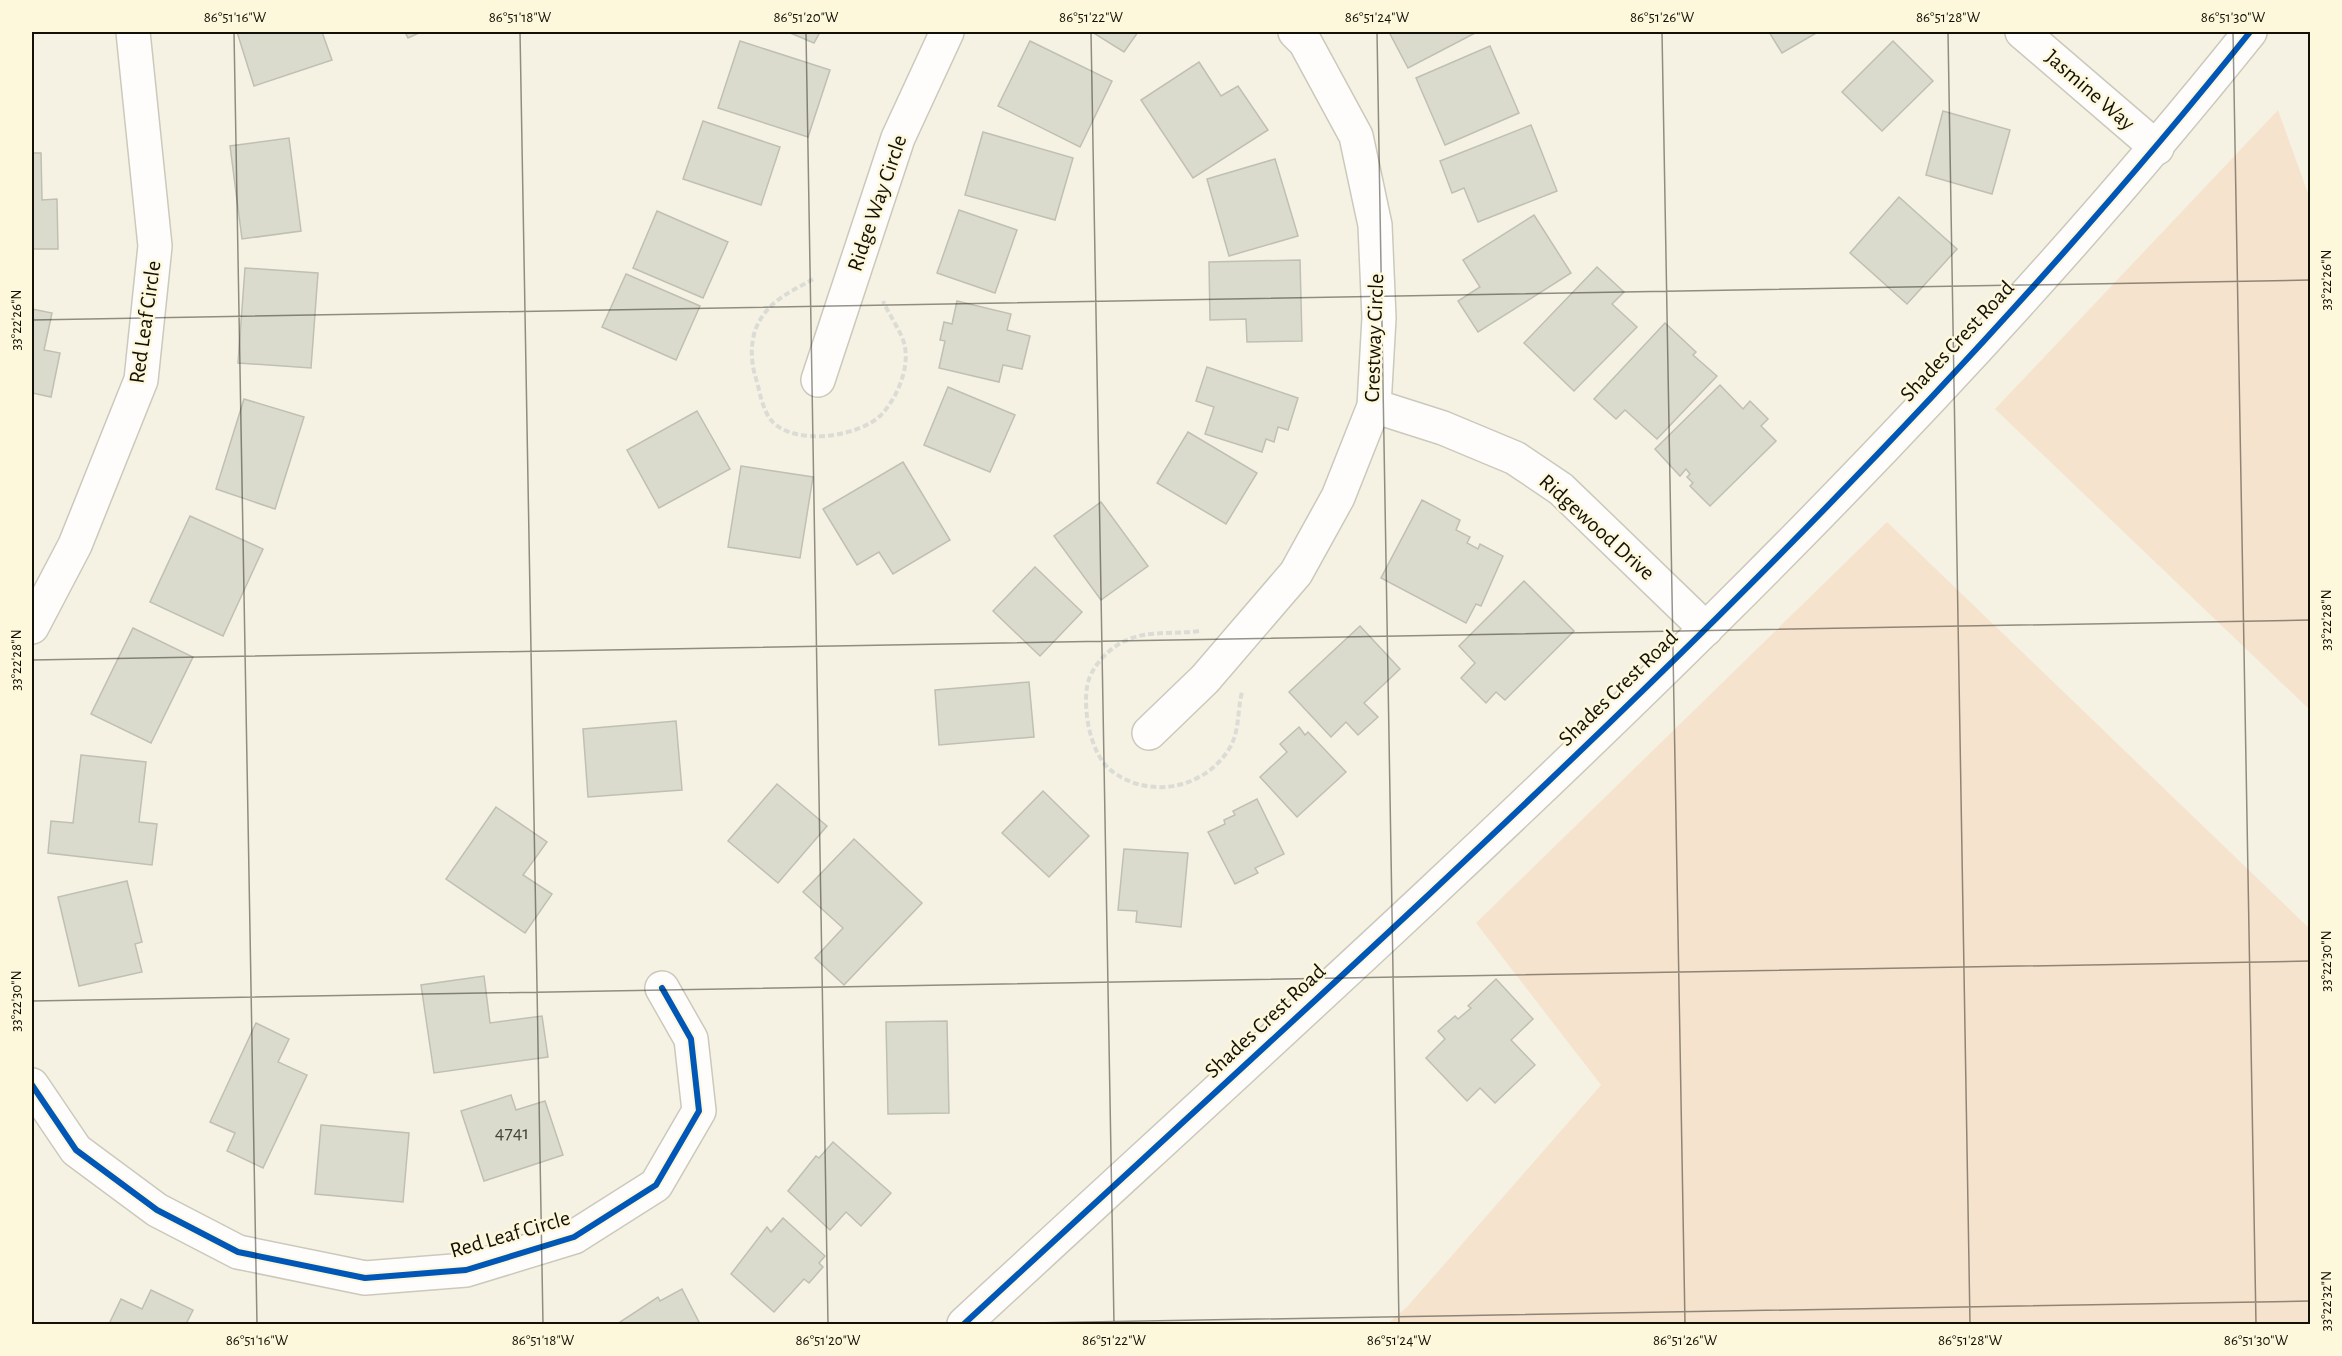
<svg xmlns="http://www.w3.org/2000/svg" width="2342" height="1356" viewBox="0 0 2342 1356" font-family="'Alegreya Sans',sans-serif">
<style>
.green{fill:#f5e3ce}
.building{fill:#dbdbcd;stroke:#bfbfb3;stroke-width:1.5}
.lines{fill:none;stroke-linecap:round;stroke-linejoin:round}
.street-casing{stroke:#cbc9bc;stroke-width:36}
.secondary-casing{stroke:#cbc9bc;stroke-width:36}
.path{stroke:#dcdcd7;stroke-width:4;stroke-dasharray:6 3;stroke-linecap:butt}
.street{stroke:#fefdfb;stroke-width:33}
.secondary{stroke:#fefdfb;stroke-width:33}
.cycleway-casing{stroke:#fdf8db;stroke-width:10}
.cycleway{stroke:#0057b8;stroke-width:6}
.ticks{fill:none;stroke:#131107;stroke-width:1.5;stroke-opacity:0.45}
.labels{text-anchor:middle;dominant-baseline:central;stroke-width:5;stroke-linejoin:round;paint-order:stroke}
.number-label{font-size:20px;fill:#46443a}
.street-label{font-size:22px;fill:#131107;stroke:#fdf8db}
.neatline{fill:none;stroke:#131107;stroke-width:2}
.ticks-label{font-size:15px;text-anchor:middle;fill:#131107}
</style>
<rect width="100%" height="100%" fill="#f5f2e3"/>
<g class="green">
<polygon points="2278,110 2310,199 2310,710 1995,409"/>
<polygon points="1887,522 2310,929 2310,1324 1387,1324 1407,1307 1601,1085 1476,923"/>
</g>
<g class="building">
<polygon points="237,32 322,32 332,60 254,86"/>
<polygon points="405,32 421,32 408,38"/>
<polygon points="788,32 820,32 814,43"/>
<polygon points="1092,32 1138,32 1124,52"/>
<polygon points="1389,32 1477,32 1408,68"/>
<polygon points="1769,32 1818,32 1782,53"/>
<polygon points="740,41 830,70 808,137 718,108"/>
<polygon points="1030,41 1112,81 1080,147 998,106"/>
<polygon points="1893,41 1933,81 1882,131 1842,92"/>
<polygon points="1490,46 1519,113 1445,145 1416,78"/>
<polygon points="1199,62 1221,96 1238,86 1268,130 1193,178 1141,100"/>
<polygon points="1943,111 2010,130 1992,194 1926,175"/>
<polygon points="703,121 780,147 761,205 683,179"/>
<polygon points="1531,125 1557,191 1478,222 1464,188 1452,193 1440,161"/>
<polygon points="983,132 1073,158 1055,220 965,195"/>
<polygon points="289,138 301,231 242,239 230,146"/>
<polygon points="32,153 41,153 42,200 57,199 58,249 32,249"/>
<polygon points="1275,159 1298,236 1229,256 1207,179"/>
<polygon points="1899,197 1957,249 1907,304 1850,253"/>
<polygon points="959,210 1017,230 995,293 937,273"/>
<polygon points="657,211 728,242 703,298 633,268"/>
<polygon points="1534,215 1571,273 1478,332 1458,301 1480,287 1463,260"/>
<polygon points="1300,260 1302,341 1247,342 1246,319 1210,320 1209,262"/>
<polygon points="1597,267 1624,292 1612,304 1637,327 1574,391 1524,343"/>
<polygon points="245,268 318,273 311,368 238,363"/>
<polygon points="626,274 700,306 676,360 602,327"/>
<polygon points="957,301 1011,314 1007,330 1030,336 1022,369 1003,365 999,382 939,368 945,341 940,340 944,322 952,324"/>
<polygon points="32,309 52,313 44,350 60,353 51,397 32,393"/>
<polygon points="1665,323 1696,352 1693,355 1717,376 1657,439 1625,410 1616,419 1594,399"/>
<polygon points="1207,367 1298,398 1288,430 1278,427 1274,442 1266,439 1262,452 1205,434 1214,407 1196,401"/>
<polygon points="1720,385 1743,409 1750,401 1768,419 1761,426 1776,441 1710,506 1690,486 1693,483 1687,477 1690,474 1686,469 1680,476 1655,449"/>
<polygon points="948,387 1015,415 990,472 924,445"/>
<polygon points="244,399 304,417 275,509 216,489"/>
<polygon points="697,411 730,469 659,508 627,450"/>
<polygon points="1188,432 1257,473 1226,524 1157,483"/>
<polygon points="903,462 950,540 893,574 879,552 857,565 823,509"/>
<polygon points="741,466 813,477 800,558 728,547"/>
<polygon points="1422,500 1460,520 1456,530 1470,537 1467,543 1478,549 1480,544 1503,556 1481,606 1476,604 1466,623 1381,578"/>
<polygon points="1101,502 1148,566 1101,600 1054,536"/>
<polygon points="190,516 263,549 223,636 150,602"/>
<polygon points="1035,567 1082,612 1040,656 993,611"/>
<polygon points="1524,581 1574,631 1505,700 1496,692 1486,703 1461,678 1475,663 1459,646"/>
<polygon points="1360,626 1400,669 1364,703 1378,717 1358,735 1346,722 1331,737 1289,692"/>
<polygon points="133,628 193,657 151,743 91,714"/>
<polygon points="1029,682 1034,737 939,745 935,690"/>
<polygon points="676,721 682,790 588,797 583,729"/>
<polygon points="1299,727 1305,735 1308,732 1346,772 1297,817 1260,777 1287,752 1280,744"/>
<polygon points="81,755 146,762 139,822 157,824 152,865 48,853 51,821 73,823"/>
<polygon points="777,784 827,826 778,883 728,841"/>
<polygon points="1043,791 1089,836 1049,877 1002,833"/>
<polygon points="1257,799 1284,854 1255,868 1258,873 1235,884 1208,832 1225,824 1224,820 1235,815 1233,811"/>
<polygon points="496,807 547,842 523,875 552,894 525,933 446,879"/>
<polygon points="854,839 922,903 844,985 815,958 843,928 803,892"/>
<polygon points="1124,849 1188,853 1181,927 1136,922 1137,911 1118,910"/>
<polygon points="127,881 142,942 135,944 142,972 79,986 58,897"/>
<polygon points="484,976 490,1023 542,1016 548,1057 434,1073 421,985"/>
<polygon points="1496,979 1533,1019 1511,1040 1535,1065 1495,1103 1480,1088 1467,1101 1426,1058 1445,1039 1438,1031 1455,1016 1458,1019 1471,1008 1468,1006"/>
<polygon points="947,1021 949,1113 888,1114 886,1022"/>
<polygon points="256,1023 289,1039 278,1062 307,1075 263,1168 227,1151 235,1133 210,1122"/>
<polygon points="511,1095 516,1110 545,1101 563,1155 484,1181 461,1111"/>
<polygon points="321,1125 409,1133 403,1202 315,1194"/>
<polygon points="833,1142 891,1193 861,1226 846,1212 830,1230 788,1191 816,1156 819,1158"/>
<polygon points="783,1218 825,1256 819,1263 823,1267 809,1283 804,1279 774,1312 731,1274 767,1227 771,1232"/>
<polygon points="682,1289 700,1324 617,1324 658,1297 660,1301"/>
<polygon points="151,1290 193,1310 186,1324 109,1324 121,1299 142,1309"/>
</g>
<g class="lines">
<g class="street-casing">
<g id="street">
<polyline points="2022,32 2157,148"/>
<polyline points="818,380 898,138 947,32"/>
<polyline points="1374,406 1443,428 1515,458 1561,489 1706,629"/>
<polyline points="32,627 75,545 141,380 155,246 133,32"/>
<polyline points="1149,733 1205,679 1296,573 1338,497 1374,406 1379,318 1375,225 1356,136 1305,42 1295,32"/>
<polyline points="32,1085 76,1150 157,1210 238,1252 365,1278 466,1270 574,1237 656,1185 699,1111 691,1039 662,988"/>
</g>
</g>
<g class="secondary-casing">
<path id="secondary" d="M964,1324c445,-412 906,-817 1286,-1292"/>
</g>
<g class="path">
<path d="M813,279c-11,7 -24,12 -35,21 -28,21 -31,52 -21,82 3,12 6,28 14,38 22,27 90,17 111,-6 15,-17 27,-44 23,-67 -3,-15 -16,-32 -22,-46"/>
<path d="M1199,631c-28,4 -55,-2 -80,13 -15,9 -30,27 -32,43 -4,25 4,70 26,85 37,27 91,17 116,-23 11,-18 8,-37 13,-57"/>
</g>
<use href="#street" class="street"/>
<use href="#secondary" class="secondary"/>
<g class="cycleway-casing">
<g id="cycleway">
<polyline points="32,1085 76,1150 157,1210 238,1252 365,1278 466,1270 574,1237 656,1185 699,1111 691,1039 662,988"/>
<path d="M964,1324c445,-412 906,-817 1286,-1292"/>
</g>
</g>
<use href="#cycleway" class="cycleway"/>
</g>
<path class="ticks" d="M234,32l23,1292M520,32l23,1292M806,32l22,1292M1091,32l23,1292M1377,32l22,1292M1662,32l23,1292M1948,32l22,1292M2233,32l23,1292M32,320l2278,-40M32,660l2278,-40M32,1001l2278,-40M973,1324l1337,-23"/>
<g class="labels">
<g class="number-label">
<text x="512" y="1133">4741</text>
</g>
<g class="street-label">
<text transform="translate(2090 90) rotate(41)">Jasmine Way</text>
<text transform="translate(877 203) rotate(-71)">Ridge Way Circle</text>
<text transform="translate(145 322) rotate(-82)">Red Leaf Circle</text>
<text transform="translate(1374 338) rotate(-88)">Crestway Circle</text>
<text transform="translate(1957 341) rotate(-47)">Shades Crest Road</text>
<text transform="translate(1597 527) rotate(42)">Ridgewood Drive</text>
<text transform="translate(1618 688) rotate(-44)">Shades Crest Road</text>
<text transform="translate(1265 1021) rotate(-43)">Shades Crest Road</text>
<text transform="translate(510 1234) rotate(-16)">Red Leaf Circle</text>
</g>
</g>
<rect width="2342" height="1356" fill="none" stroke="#fdf8db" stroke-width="66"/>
<rect x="33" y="33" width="2276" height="1290" class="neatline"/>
<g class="ticks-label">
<text x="235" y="22">86°51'16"W</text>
<text x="520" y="22">86°51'18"W</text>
<text x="806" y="22">86°51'20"W</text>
<text x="1091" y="22">86°51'22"W</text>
<text x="1377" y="22">86°51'24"W</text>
<text x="1662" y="22">86°51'26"W</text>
<text x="1948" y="22">86°51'28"W</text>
<text x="2233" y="22">86°51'30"W</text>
<text transform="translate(2326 280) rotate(-90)" y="5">33°22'26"N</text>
<text transform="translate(16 320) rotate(-90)" y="5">33°22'26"N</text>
<text transform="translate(2326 620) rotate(-90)" y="5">33°22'28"N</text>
<text transform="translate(16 660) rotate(-90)" y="5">33°22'28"N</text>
<text transform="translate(2326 961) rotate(-90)" y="5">33°22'30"N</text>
<text transform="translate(16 1001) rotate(-90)" y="5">33°22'30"N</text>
<text transform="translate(2326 1301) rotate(-90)" y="5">33°22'32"N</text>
<text x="257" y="1345">86°51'16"W</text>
<text x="543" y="1345">86°51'18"W</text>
<text x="828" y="1345">86°51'20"W</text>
<text x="1114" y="1345">86°51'22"W</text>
<text x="1399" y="1345">86°51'24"W</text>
<text x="1685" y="1345">86°51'26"W</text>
<text x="1970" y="1345">86°51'28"W</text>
<text x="2256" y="1345">86°51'30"W</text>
</g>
</svg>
